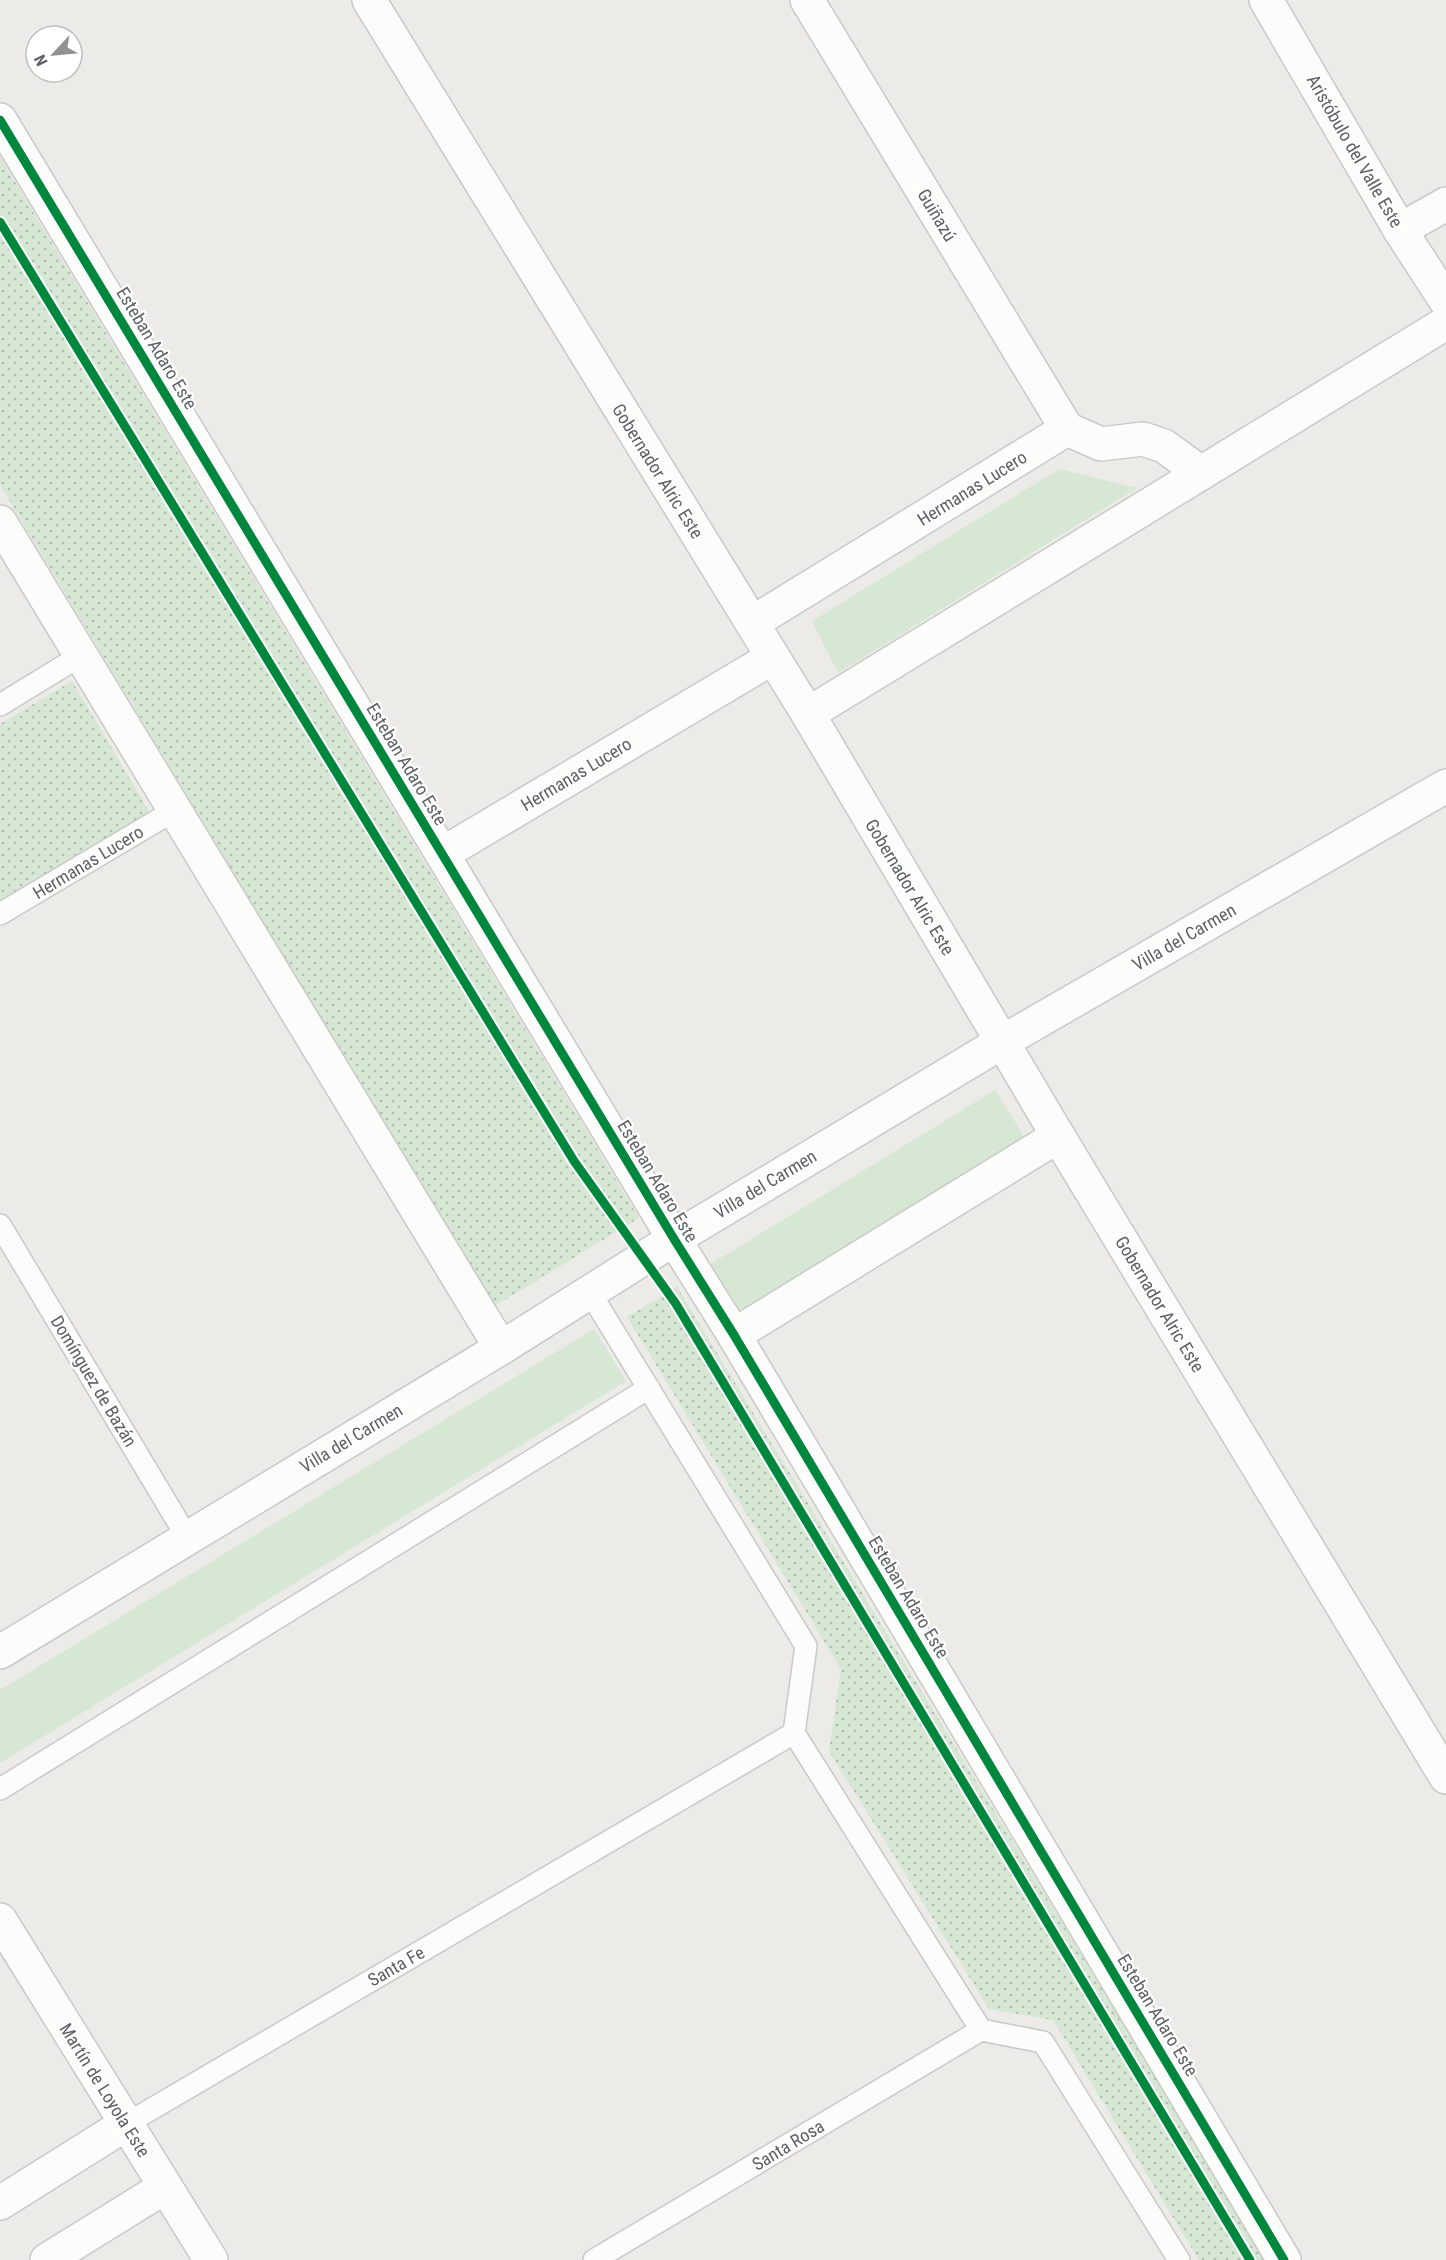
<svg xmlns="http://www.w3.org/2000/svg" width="1446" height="2260" viewBox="0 0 1446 2260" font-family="'Roboto Condensed',sans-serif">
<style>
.green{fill:#d6e7d4}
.park{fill:url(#park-dots)}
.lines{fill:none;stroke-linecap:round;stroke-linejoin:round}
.service-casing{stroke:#c9c9c9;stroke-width:24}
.minor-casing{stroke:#c9c9c9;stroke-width:36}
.secondary-casing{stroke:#c9c9c8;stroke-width:36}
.service{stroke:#fcfcfb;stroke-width:21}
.minor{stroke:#fcfcfb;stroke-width:33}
.secondary{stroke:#fcfcfb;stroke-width:33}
.cycleway-casing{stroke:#fff;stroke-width:13}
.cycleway{stroke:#00873e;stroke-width:9}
.labels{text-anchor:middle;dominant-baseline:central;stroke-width:4.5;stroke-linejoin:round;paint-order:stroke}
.street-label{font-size:18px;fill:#5d6064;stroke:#fff}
</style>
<defs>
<pattern id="park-dots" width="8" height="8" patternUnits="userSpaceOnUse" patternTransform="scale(1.5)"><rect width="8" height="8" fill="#d6e7d4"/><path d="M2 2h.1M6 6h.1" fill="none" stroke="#b1bfb0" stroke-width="1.8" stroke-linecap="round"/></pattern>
</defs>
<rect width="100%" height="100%" fill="#ecebe7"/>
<g class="green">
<polygon points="1059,469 1137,488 838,673 812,621"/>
<polygon points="995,1090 1025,1138 730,1318 701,1270"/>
<polygon points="594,1329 626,1381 0,1763 0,1690"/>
</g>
<g class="park">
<polygon points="0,157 639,1218 495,1306 0,485"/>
<polygon points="72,681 150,813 0,902 0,724"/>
<polygon points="677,1287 1266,2260 1199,2260 1053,2020 989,2009 829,1751 841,1669 627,1317"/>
</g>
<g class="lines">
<g class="service-casing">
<g id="service">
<polyline points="0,705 80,656"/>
<polyline points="0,914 175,810"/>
<polyline points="0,1225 187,1537"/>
<polyline points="589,1291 806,1646 794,1733 981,2030 1043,2042 1179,2260"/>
<polyline points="0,1789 649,1388"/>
<polyline points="126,2124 794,1733"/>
<polyline points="594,2260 981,2030"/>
</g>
</g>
<g class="minor-casing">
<g id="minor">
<polyline points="369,0 808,714 1058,1136 1446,1777"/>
<polyline points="807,0 1067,429"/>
<polyline points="1266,0 1400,230 1446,301"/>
<polyline points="0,120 674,1239 734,1335 1284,2260"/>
<polyline points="1400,230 1446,204"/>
<polyline points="0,522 501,1348"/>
<polyline points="752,623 1067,429 1101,444 1143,439 1164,446 1201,473"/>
<polyline points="808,714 1446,323"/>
<polyline points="442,854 772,658"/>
<polyline points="734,1335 1058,1136"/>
<polyline points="0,1652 501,1348 674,1239 1002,1042 1446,786"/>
<polyline points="0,2203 126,2124"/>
<polyline points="47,2260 165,2187"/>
</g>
</g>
<g class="secondary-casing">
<polyline id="secondary" points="0,1920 211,2260"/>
</g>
<use href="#service" class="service"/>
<use href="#minor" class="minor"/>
<use href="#secondary" class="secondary"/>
<g class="cycleway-casing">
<g id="cycleway">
<polyline points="0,120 674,1239 734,1335 1284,2260"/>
<polyline points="0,222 574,1161 676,1304 1250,2260"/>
</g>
</g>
<use href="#cycleway" class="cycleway"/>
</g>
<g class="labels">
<g class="street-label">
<text transform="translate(1355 151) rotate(60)">Aristóbulo del Valle Este</text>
<text transform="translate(937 215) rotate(59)">Guiñazú</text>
<text transform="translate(157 348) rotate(59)">Esteban Adaro Este</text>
<text transform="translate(658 471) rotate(58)">Gobernador Alric Este</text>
<text transform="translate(972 488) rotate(-32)">Hermanas Lucero</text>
<text transform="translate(407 764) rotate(59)">Esteban Adaro Este</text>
<text transform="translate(576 774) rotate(-31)">Hermanas Lucero</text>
<text transform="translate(88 862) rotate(-31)">Hermanas Lucero</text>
<text transform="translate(910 887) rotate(59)">Gobernador Alric Este</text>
<text transform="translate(1184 937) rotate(-30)">Villa del Carmen</text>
<text transform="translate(658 1181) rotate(59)">Esteban Adaro Este</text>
<text transform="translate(765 1184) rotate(-31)">Villa del Carmen</text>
<text transform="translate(1160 1304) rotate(59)">Gobernador Alric Este</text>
<text transform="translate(94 1381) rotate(59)">Domínguez de Bazán</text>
<text transform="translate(351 1438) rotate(-31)">Villa del Carmen</text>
<text transform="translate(909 1597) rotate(59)">Esteban Adaro Este</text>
<text transform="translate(396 1966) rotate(-30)">Santa Fe</text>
<text transform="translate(1158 2015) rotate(59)">Esteban Adaro Este</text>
<text transform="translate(105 2090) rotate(58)">Martín de Loyola Este</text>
<text transform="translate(788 2145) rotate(-31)">Santa Rosa</text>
</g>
</g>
<g transform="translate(54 54) rotate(244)"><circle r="28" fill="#ffffff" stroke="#bebfc1" stroke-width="1.5"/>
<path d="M0-4.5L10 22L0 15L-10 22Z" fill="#8f9192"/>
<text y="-9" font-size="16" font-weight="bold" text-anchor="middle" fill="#5d6064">N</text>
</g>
</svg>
